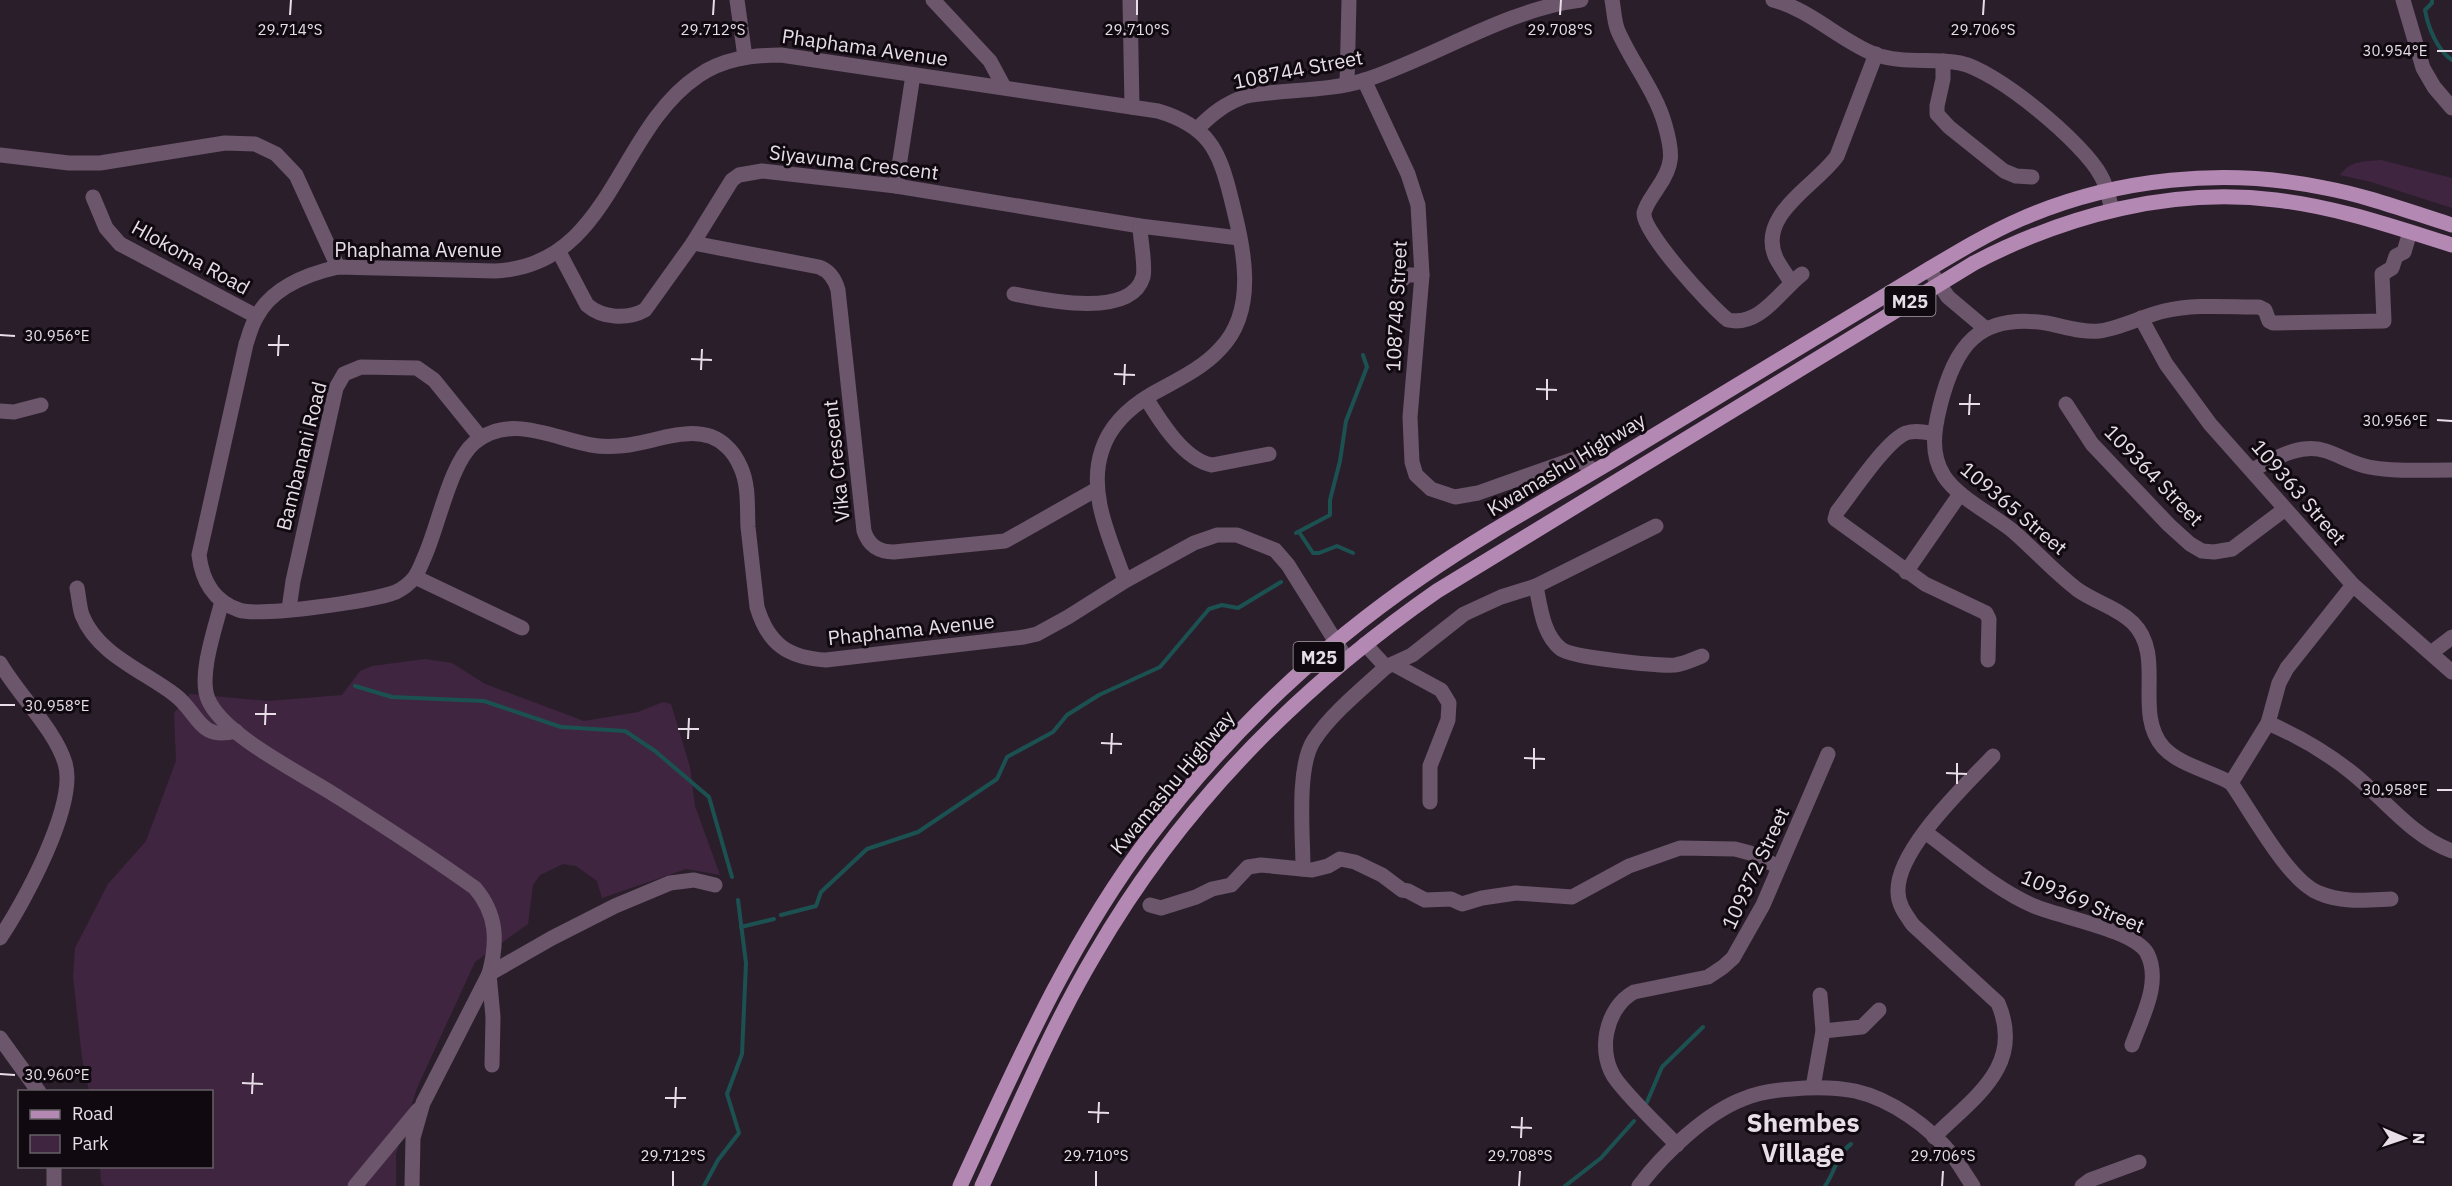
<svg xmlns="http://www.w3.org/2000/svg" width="2452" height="1186" viewBox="0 0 2452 1186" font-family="'IBM Plex Sans',sans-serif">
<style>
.green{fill:#3f2540}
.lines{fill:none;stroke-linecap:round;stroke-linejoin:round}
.stream{stroke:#1c5152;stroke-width:4}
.minor{stroke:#6b566b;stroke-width:15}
.primary{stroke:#b388b3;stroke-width:15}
.ticks{fill:none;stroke:#e7dee7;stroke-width:2}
.labels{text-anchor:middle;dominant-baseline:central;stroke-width:6;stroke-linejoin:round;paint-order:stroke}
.shield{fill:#100a10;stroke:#a69ea6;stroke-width:1.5}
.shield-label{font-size:18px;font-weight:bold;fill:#e7dee7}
.street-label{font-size:20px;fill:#e7dee7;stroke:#100a10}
.district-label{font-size:26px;font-weight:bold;fill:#e7dee7;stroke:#100a10}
.ticks-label{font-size:15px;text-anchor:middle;fill:#e7dee7;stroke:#100a10;stroke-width:6;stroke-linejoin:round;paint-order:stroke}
</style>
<rect width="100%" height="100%" fill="#2b1e2b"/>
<g class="green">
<path d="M2381,160l71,18v30l-81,-26 -31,-7c11,-15 23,-13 41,-15z"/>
<polygon points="425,659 452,663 485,684 584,721 638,712 663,702 671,704 690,767 695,806 720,875 686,869 602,898 597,881 576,866 563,864 540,875 533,885 528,924 475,962 417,1088 396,1154 396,1186 104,1186 101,1182 100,1167 212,1166 212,1092 89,1091 82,1058 73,976 75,948 108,884 146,841 176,761 174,713 190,694 268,701 342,695 360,671 372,666"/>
</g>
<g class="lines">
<g class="stream">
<path d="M2432,0v3l-7,7c3,17 12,40 27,50"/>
<polyline points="1299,532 1313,553 1319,553 1337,546 1353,553"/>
<polyline points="1296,533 1330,515 1330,500 1340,461 1346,421 1367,367 1363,355"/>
<polyline points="355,686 392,697 484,701 561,727 625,731 655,751 709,797 732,877"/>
<polyline points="781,915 816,906 821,892 867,849 918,832 997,779 1007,757 1053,732 1067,715 1099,695 1160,667 1209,609 1222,605 1238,608 1281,582"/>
<polyline points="741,927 774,919"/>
<polyline points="1647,1102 1662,1067 1703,1027"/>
<polyline points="704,1186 718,1160 739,1133 727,1094 742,1054 746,963 738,900"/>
<polyline points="1565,1186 1601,1158 1634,1121"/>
<path d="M1825,1186c10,-14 12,-32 26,-42"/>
</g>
<g class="minor">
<polyline points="737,0 745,57"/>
<polyline points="933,0 990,61 1004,87"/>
<polyline points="1130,0 1132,107"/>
<path d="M1612,0c2,10 2,22 6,31 14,32 38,61 47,94 8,28 9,40 -8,64 -5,8 -11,15 -13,24 -2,19 67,94 84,107 32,7 52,-29 74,-46"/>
<path d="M1773,0c38,10 65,39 101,54 27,10 58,4 86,9 36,7 124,80 141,113 6,10 8,23 11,34"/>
<polyline points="2403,0 2423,68 2434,87 2452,108"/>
<polyline points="1943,61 1943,79 1937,106 1937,114 1949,127 2004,171 2016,176 2032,177"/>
<polyline points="1364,80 1408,174 1418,205 1422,275 1410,417 1412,462 1416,475 1431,489 1455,497 1478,493 1577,458 1594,471"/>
<polyline points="1347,84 1349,0"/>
<path d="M1198,128c15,-15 28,-25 48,-32 39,-7 81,-4 119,-16 70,-23 142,-71 216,-80"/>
<polyline points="0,155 69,163 100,163 225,143 255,144 276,154 296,175 338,267"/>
<polyline points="896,186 913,75"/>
<polyline points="93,197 106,228 120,244 256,316"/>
<path d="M693,243l126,24c11,4 16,12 19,23l26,241c5,15 15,21 30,21l111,-11 92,-52"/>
<path d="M559,252l28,53c15,13 40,15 58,5l48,-67 39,-63 7,-5 23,-4 134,15 244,40 99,12"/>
<polyline points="1929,269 1948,297 1986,329"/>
<polyline points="1402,280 1407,275 1422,275"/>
<path d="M1791,282c-5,-8 -11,-16 -15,-24 -20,-43 41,-73 61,-102l39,-102"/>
<path d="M1014,294c30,6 117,25 129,-17 3,-11 -3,-38 -3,-51"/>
<polyline points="2141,318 2166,364 2210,424 2353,585 2452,672"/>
<path d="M1146,398c14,23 38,62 66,67l57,-11"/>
<polyline points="2066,404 2092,444 2169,525 2190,544 2202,551 2214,552 2232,549 2285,509"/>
<polyline points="0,411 14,412 41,405"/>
<path d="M1934,434c-9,-2 -19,-4 -28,-1 -20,8 -54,60 -69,79l-2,7 90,65 61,29 3,6 -1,41"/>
<path d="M2252,470c22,-11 49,-28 74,-19 15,5 27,13 43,16 27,5 56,3 83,3"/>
<polyline points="1906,572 1960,494"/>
<polyline points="415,577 522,628"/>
<path d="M1125,581c-14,-41 -38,-87 -23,-131 8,-25 28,-43 50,-56 23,-13 50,-25 68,-45 39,-40 23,-103 11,-151 -12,-49 -23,-72 -73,-87l-377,-56c-30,0 -59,4 -83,21 -82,55 -87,190 -203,195l-157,-4c-31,7 -67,21 -82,51 -5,8 -7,18 -10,26l-47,211c3,25 15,47 40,55 22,7 134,-9 157,-18 6,-3 13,-8 18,-14 4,-5 7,-13 10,-20 14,-30 26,-95 50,-115 35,-30 79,-5 117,2 21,4 42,0 62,-5 25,-6 53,-13 73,6 6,5 12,15 15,22 8,18 6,40 7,59 3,27 6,54 9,80 11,37 31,51 69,53l198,-23 13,-3 31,-17 57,-36 69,-38 23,-8h20l38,15 13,15 58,93"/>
<path d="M2353,585l-66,83 -8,15 -11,40 -37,60c20,28 57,98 88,110 23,10 48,7 72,6"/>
<path d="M1536,586c4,20 7,49 25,63 12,9 98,17 114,16 9,-1 19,-6 27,-9"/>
<path d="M77,588c2,9 2,18 5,27 16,40 62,56 93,80 24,18 23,46 61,36"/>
<path d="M222,601c-6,25 -24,74 -14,98 15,37 97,76 130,98 46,29 92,59 137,91 22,26 23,53 14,86l-66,129 -10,35 -1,48"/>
<polyline points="289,609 293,581 336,388 344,374 361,367 417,368 434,380 481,438"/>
<polyline points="1365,644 1386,667 1412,655 1464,614 1501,597 1536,586 1656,526"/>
<polyline points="2431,653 2452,637"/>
<path d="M0,663c18,31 55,67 65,100 13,41 -42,141 -65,175"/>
<polyline points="1393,664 1441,690 1449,703 1448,720 1430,766 1430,802"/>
<path d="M2268,723c28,12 59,30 83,49 34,27 60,64 101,79"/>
<path d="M2231,783c-21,-12 -52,-18 -68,-36 -30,-35 3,-91 -30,-124 -15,-15 -38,-21 -55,-33 -23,-17 -42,-39 -64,-58 -19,-16 -57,-35 -70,-56 -14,-22 -10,-46 -4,-70 15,-60 38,-93 106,-83 17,3 36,10 53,8 22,-3 44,-15 65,-20 31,-7 64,-4 95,-4l6,3 4,11 4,2 111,-2 -2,-47 10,-6 4,-12 8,-4 6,-20"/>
<path d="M1925,832c33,24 71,58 109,74 25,11 100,24 113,47 15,29 -5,64 -15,92"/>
<path d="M1303,869c0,-34 -7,-102 11,-129 17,-26 49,-52 72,-73"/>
<polyline points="1150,905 1161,908 1196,897 1212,889 1231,885 1248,867 1261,865 1312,870 1328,866 1340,859 1355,862 1382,875 1402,890 1408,891 1425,900 1451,899 1462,904 1482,898 1516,893 1572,897 1629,866 1680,848 1735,849 1750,853 1779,867"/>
<polyline points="1823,1031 1862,1027 1879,1010"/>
<polyline points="0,1038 39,1092"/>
<polyline points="492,1065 493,1017 489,974 552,938 615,906 670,883 694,880 715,885"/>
<polyline points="1813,1087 1823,1031 1820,995"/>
<path d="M1934,1137c40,-40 91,-71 64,-134l-85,-78c-7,-10 -15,-20 -15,-33 -2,-42 67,-106 95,-136"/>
<path d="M1677,1145c-20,-21 -42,-41 -60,-64 -21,-27 -12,-73 17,-89l74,-15 15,-10 10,-9 30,-53 65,-151"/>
<polyline points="54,1186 54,1166"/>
<polyline points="355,1186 418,1110"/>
<path d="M1639,1186c24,-32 67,-73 104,-87 16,-7 32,-9 49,-10 21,-2 42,-2 63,2 36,8 75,36 98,65 7,9 13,20 20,30"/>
<polyline points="2082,1186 2090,1180 2139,1162"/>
</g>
<g class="primary">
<path d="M960,1186c56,-121 109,-243 190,-350 76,-100 169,-189 273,-260 62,-43 129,-79 194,-118 104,-63 208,-126 312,-189 30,-18 60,-36 92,-50 94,-41 204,-52 304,-31 43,8 85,24 127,37"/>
<path d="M982,1186c36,-78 69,-158 113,-232 85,-147 204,-267 342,-363l537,-328c92,-48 198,-76 302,-63 61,7 118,27 176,45"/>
</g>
</g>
<path class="ticks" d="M290,15l1,-15M713,15l1,-15M1137,15v-15M1560,15l1,-15M1983,15l1,-15M2437,51h15M0,335l15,1M268,345h21M278,356l1,-21M691,359l21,1M701,370l1,-21M1114,374l21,1M1124,385l1,-21M1536,389l21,1M1547,400v-21M1959,404h21M1969,415l1,-21M2437,420l15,1M0,705h15M255,714h21M265,725l1,-21M678,729h21M688,739l1,-21M1101,743l21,1M1111,754l1,-21M1524,758l21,1M1534,769v-21M1946,773l21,1M1957,784v-21M2437,790h15M0,1074l15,1M242,1083l21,1M252,1094l1,-21M665,1098h21M675,1108l1,-21M1088,1112l21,1M1098,1123l1,-21M1511,1127l21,1M1521,1138l1,-21M673,1186v-15M1096,1186v-15M1519,1186l1,-15M1942,1186l1,-15"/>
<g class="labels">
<g class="shield">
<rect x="1884.5" y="286" width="51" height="30" rx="4.5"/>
<rect x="1293.5" y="642" width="51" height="30" rx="4.5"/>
</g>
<g class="shield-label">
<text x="1910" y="301">M25</text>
<text x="1319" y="657">M25</text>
</g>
<g class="street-label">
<text transform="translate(865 47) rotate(8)">Phaphama Avenue</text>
<text transform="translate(1298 69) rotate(-11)">108744 Street</text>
<text transform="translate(854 162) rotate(7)">Siyavuma Crescent</text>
<text x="418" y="249">Phaphama Avenue</text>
<text transform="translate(191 257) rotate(29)">Hlokoma Road</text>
<text transform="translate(1396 306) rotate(-87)">108748 Street</text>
<text transform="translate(301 456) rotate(-76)">Bambanani Road</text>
<text transform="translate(836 461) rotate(-96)">Vika Crescent</text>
<text transform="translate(1566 464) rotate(-31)">Kwamashu Highway</text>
<text transform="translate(2154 475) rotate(46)">109364 Street</text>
<text transform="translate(2299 492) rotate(49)">109363 Street</text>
<text transform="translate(2014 508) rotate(40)">109365 Street</text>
<text transform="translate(911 629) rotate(-6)">Phaphama Avenue</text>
<text transform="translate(1172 782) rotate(-50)">Kwamashu Highway</text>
<text transform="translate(1755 868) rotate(-65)">109372 Street</text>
<text transform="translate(2083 901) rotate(23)">109369 Street</text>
</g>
<g class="district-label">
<text x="1803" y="1122">Shembes<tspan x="1803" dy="30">Village</tspan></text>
</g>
</g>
<g class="ticks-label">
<text x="290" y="35">29.714°S</text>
<text x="713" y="35">29.712°S</text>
<text x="1137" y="35">29.710°S</text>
<text x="1560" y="35">29.708°S</text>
<text x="1983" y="35">29.706°S</text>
<text x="2395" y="56">30.954°E</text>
<text x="57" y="341">30.956°E</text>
<text x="2395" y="426">30.956°E</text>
<text x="57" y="711">30.958°E</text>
<text x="2395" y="795">30.958°E</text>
<text x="57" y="1080">30.960°E</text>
<text x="673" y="1161">29.712°S</text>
<text x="1096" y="1161">29.710°S</text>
<text x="1520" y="1161">29.708°S</text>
<text x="1943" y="1161">29.706°S</text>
</g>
<rect x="18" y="1090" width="195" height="78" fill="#100a10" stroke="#665f66" stroke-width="1.5"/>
<rect x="30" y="1110" width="30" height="9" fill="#b388b3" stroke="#665f66" stroke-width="1.5"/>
<text x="72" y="1120" font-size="18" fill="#e7dee7">Road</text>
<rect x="30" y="1135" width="30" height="18" fill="#3f2540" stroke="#665f66" stroke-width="1.5"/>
<text x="72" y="1150" font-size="18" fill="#e7dee7">Park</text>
<g transform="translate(2404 1138) rotate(92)" stroke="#100a10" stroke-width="4.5" paint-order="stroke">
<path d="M0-4.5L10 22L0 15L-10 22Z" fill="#e7dee7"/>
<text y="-9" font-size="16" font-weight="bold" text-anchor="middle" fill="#e7dee7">N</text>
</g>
</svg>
